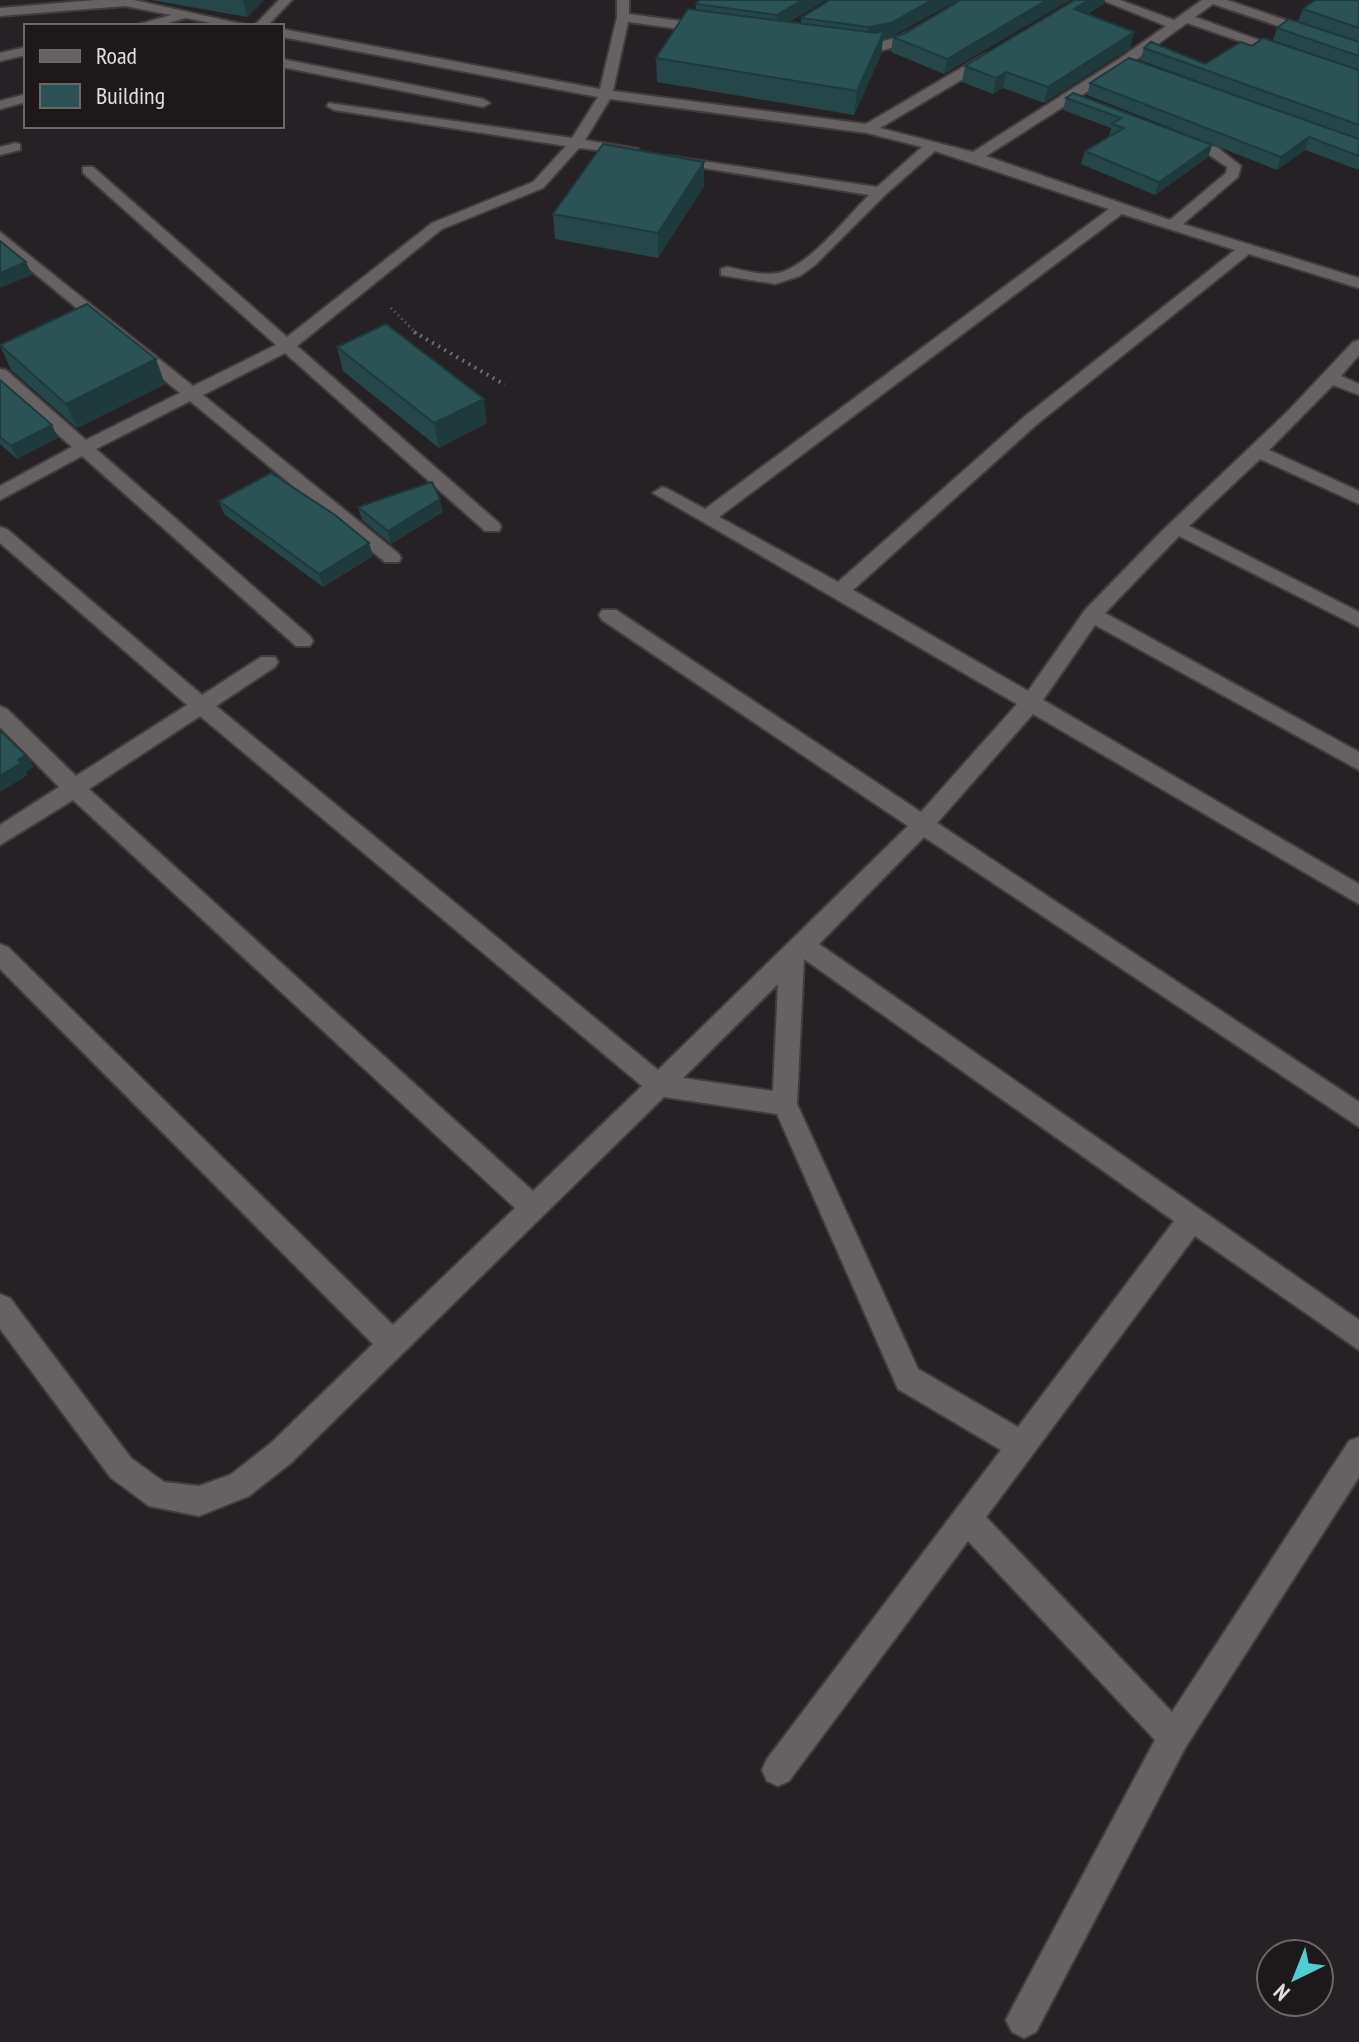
<svg xmlns="http://www.w3.org/2000/svg" width="1359" height="2042" viewBox="0 0 1359 2042" font-family="'PT Sans Narrow',sans-serif">
<style>
.lines{fill:none;stroke-linecap:round;stroke-linejoin:round}
.minor-casing{stroke:#413d3f;stroke-width:4}
.path-far1{stroke:#706b6e;stroke-width:3;stroke-dasharray:1 4;stroke-linecap:butt}
.path{stroke:#706b6e;stroke-width:4;stroke-dasharray:2 5;stroke-linecap:butt}
.minor{fill:#666163;fill-rule:evenodd}
.wall{fill:#254749}
.shaded-wall{fill:#1e3a3c}
.building{fill:#2b5355;stroke:#1e3a3c;stroke-width:2}
</style>
<rect width="100%" height="100%" fill="#262124"/>
<g class="lines">
<g class="minor-casing">
<g id="minor">
<polygon points="96,0 134,0 251,26 226,26 186,18 157,26 133,26 171,15 125,6 0,16 0,8"/>
<polygon points="279,0 292,0 267,26 254,26"/>
<path d="M617,0h12v14l82,11 6,4 -6,4 -83,-11 -15,69 253,33 119,-70h10v6l-115,68 93,24 146,-93 47,-33 -64,-26h18l54,20 28,-20h25l132,45v8l-146,-49 -18,13 97,35 -12,3 -93,-32 -58,42 -143,91 184,64 56,-47 1,-6 -19,-13 -35,-15 7,-4 5,1 33,12 23,18 -3,11 -55,47 176,54v10l-110,-34 -213,171 -183,165 175,101 57,-81 75,-77 127,-121 66,-70 6,-2v15l-18,21 18,8v11l-26,-10 -64,65 90,41v13l-99,-45 -71,67 170,86v15l-180,-91 -74,77 254,139v18l-264,-145 -52,75 316,184v20l-326,-190 -96,109 422,279v25l-435,-290 -105,107 540,376v30l-164,-114 -209,281 186,195 177,-271 10,-4v40l-174,271 -149,284 -12,6 -12,-6 -6,-12 6,-12 143,-268 -187,-199 -179,240 -11,5 -11,-5 -5,-11 5,-11 234,-309 -103,-61 -121,-275 -113,-17 -373,366 -42,33 -50,20 -50,-10 -38,-28 -111,-149v-35l10,4 121,160 33,24 35,4 31,-11 41,-32 102,-99 -373,-375v-25l8,3 385,378 122,-117 -442,-408 -73,45v-20l59,-38 -59,-60v-21l7,3 69,67 111,-71 -187,-162v-16l7,2 195,166 59,-38h14l3,5 -3,5 -59,39 442,364 250,-244 -306,-206 -3,-5 3,-5h14l305,202 96,-108 -364,-211 9,-6 6,2 37,20 404,-300 -174,-58 -50,44 -70,70 -15,11 -25,8 -54,-9v-6l6,-2c15,3 36,9 51,6 30,-6 69,-56 91,-78l-196,-32 -5,-1v-6l209,31 45,-40 -55,-14 -257,-34 -25,41 53,9v6l-59,-7 -36,40 -101,41 -145,117 202,177 2,4 -2,4h-14l-200,-178 -82,42 196,159 2,4 -2,4h-14l-195,-161 -94,48 214,187 3,5 -3,5h-14l-214,-190 -82,44v-14l72,-39 -72,-64v-14l6,1 80,70 94,-47 -180,-148v-13l193,154 83,-41 -193,-172v-6h10l194,170 145,-114 101,-41 33,-36 -232,-36 -7,-4 2,-3 243,35 26,-41 -316,-60v-8l318,60 17,-72zM1122,214l113,36 -211,167 -186,165 -119,-65zM200,716l442,370 -109,105 -444,-402zM804,959l370,262 -156,206 -100,-58 -121,-265zM778,984l-5,107 -90,-13z"/>
<path d="M963,0h15c-22,21 -105,68 -134,48 12,-8 35,-4 50,-10 25,-9 46,-25 69,-38z"/>
<polygon points="26,47 26,55 0,61 0,53"/>
<polygon points="282,59 483,99 490,103 483,107 282,67"/>
<polygon points="26,94 26,102 0,109 0,101"/>
<polygon points="15,143 20,144 20,150 0,155 0,147"/>
</g>
</g>
<polyline class="path-far1" points="391,308 417,334"/>
<polyline class="path" points="414,332 505,385"/>
<use href="#minor" class="minor"/>
</g>
<g class="wall">
<polygon points="151,0 264,0 247,17"/>
<polygon points="826,0 789,22 801,24 801,18 830,0 1070,0 944,74 891,52 893,37 904,34 959,1 954,2 889,38 883,39 881,55 854,115 657,82 656,58 696,10 696,4"/>
<polygon points="1075,0 1105,0 1104,4 1087,14 1134,32 1130,48 1044,103 1003,88 993,94 962,82 965,66"/>
<polygon points="1315,0 1359,0 1359,42 1298,21 1303,9"/>
<polygon points="1277,28 1359,42 1359,70 1273,40"/>
<polygon points="1252,46 1359,70 1359,170 1305,150 1277,170 1087,95 1090,83 1323,127 1140,60 1144,48 1205,64"/>
<polygon points="1066,98 1212,145 1208,157 1155,195 1081,164 1085,151 1110,136 1109,136 1111,128 1063,110"/>
<polygon points="704,162 704,186 658,258 555,239 553,214"/>
<polygon points="0,345 165,384 77,428 11,370"/>
<polygon points="337,347 487,423 439,448 343,371"/>
<polygon points="0,380 58,438 17,459 0,444"/>
<polygon points="219,501 369,543 373,556 323,587 224,514"/>
<polygon points="358,507 443,512 391,544 362,520"/>
</g>
<g class="shaded-wall">
<polygon points="243,0 264,0 247,17"/>
<polygon points="802,0 826,0 776,30 777,15"/>
<polygon points="932,0 966,0 954,2 889,38 883,39 881,55 854,115 857,91 867,43 868,27"/>
<polygon points="1047,0 1070,0 944,74 947,59"/>
<polygon points="1089,0 1105,0 1104,4 1070,24 1074,9"/>
<polygon points="1134,32 1130,48 1044,103 1048,87"/>
<polygon points="1006,72 1003,88 993,94 996,78"/>
<polygon points="1309,137 1305,150 1277,170 1281,157"/>
<polygon points="1212,145 1208,157 1155,195 1159,182"/>
<polygon points="704,162 704,186 658,258 658,233"/>
<polygon points="26,262 32,275 0,288 0,273"/>
<polygon points="156,359 165,384 77,428 66,404"/>
<polygon points="484,399 487,423 439,448 434,423"/>
<polygon points="52,425 58,438 17,459 11,446"/>
<polygon points="440,499 443,512 391,544 388,531"/>
<polygon points="369,543 373,556 323,587 319,574"/>
<polygon points="26,755 34,767 26,772 28,775 0,792 0,776"/>
</g>
<g class="building">
<polygon points="699,0 802,0 777,15 696,4"/>
<polygon points="830,0 932,0 891,23 868,27 801,18"/>
<polygon points="961,0 1047,0 947,59 893,37 904,34"/>
<polygon points="1075,0 1089,0 1074,9 1134,32 1048,87 1006,72 996,78 965,66"/>
<polygon points="1315,0 1356,0 1359,1 1359,28 1303,9"/>
<polygon points="688,9 876,33 884,31 857,91 656,58"/>
<polygon points="1289,19 1359,42 1359,56 1277,28"/>
<polygon points="1263,38 1359,70 1359,125 1144,48 1151,42 1205,64 1241,42 1252,46"/>
<polygon points="1129,58 1359,139 1359,156 1309,137 1281,157 1090,83"/>
<polygon points="1073,93 1212,145 1159,182 1085,151 1124,128 1112,124 1121,118 1066,98"/>
<polygon points="603,144 704,162 658,233 553,214"/>
<polygon points="0,241 26,262 0,273"/>
<polygon points="87,304 156,359 66,404 0,345"/>
<polygon points="386,324 484,399 434,423 337,347"/>
<polygon points="0,380 52,425 11,446 0,437"/>
<polygon points="271,473 335,515 369,543 319,574 219,501"/>
<polygon points="432,482 440,499 388,531 358,507"/>
<polygon points="0,731 26,755 18,760 21,763 0,776"/>
</g>
<rect x="24" y="24" width="260" height="104" fill="#1d181a" stroke="#6b6769" stroke-width="2"/>
<rect x="40" y="50" width="40" height="12" fill="#666163" stroke="#6b6769" stroke-width="2"/>
<text x="96" y="64" font-size="24" fill="#e1dddf">Road</text>
<rect x="40" y="84" width="40" height="24" fill="#2b5355" stroke="#6b6769" stroke-width="2"/>
<text x="96" y="104" font-size="24" fill="#e1dddf">Building</text>
<g transform="translate(1295 1978) rotate(223)"><circle r="38" fill="#1d181a" stroke="#6b6769" stroke-width="2"/>
<path d="M0-6L14 30L0 20L-14 30Z" fill="#52ccd0"/>
<text y="-12" font-size="22" font-weight="bold" text-anchor="middle" fill="#e1dddf">N</text>
</g>
</svg>
